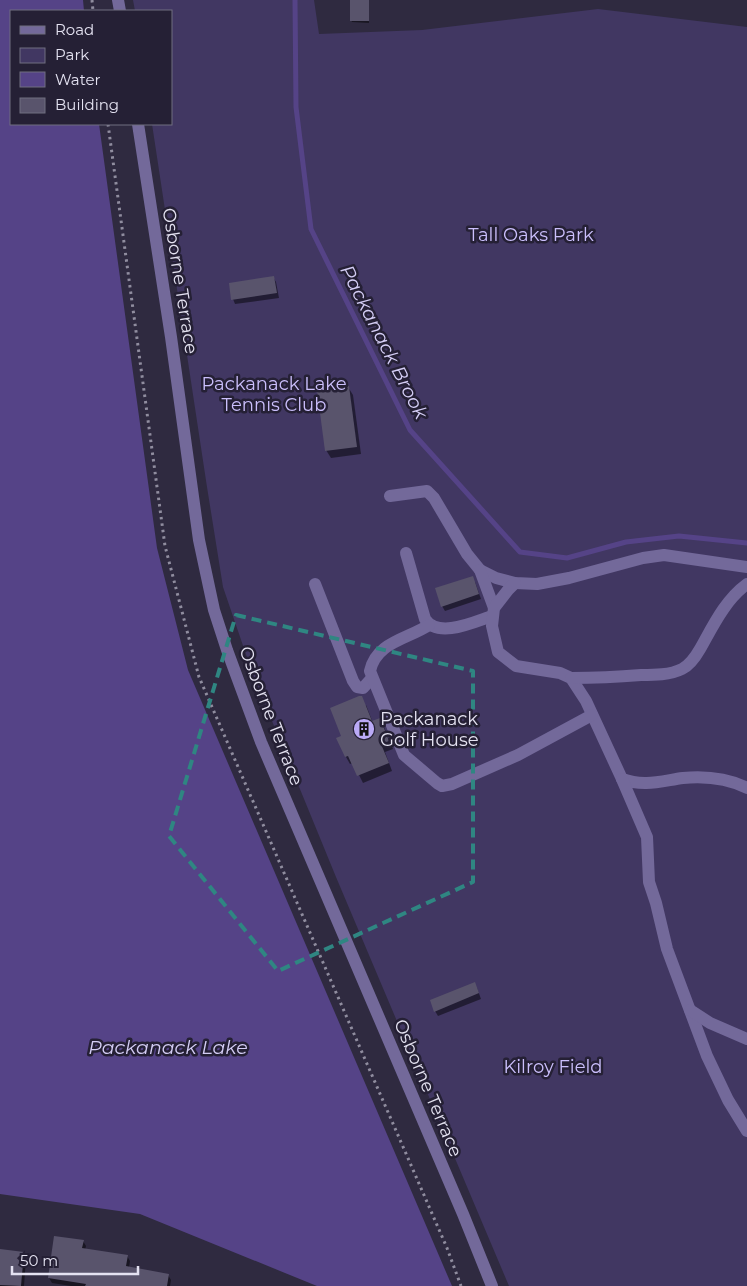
<svg xmlns="http://www.w3.org/2000/svg" width="747" height="1286" viewBox="0 0 747 1286" font-family="Montserrat,sans-serif">
<style>
.green{fill:#413762}
.water{fill:#554387}
.shadow{fill:#0007}
.lines{fill:none;stroke-linecap:round;stroke-linejoin:round}
.stream{stroke:#554387;stroke-width:5}
.building{fill:#59546c}
.path{stroke:#908d9f;stroke-width:3;stroke-dasharray:2.5 4;stroke-linecap:butt}
.minor{stroke:#73699a;stroke-width:12}
.marked{fill:none;stroke:#2f8682;stroke-width:4;stroke-dasharray:10 6;stroke-linejoin:round}
.labels{text-anchor:middle;dominant-baseline:central;stroke-width:5;stroke-linejoin:round;paint-order:stroke}
.park-label{font-size:18px;fill:#cbbffc;stroke:#252035}
.street-label{font-size:18px;fill:#e4e2f1;stroke:#252035}
.poi-label{font-size:18px;fill:#e4e2f1;stroke:#252035;text-anchor:start}
.water-label{font-size:19px;font-style:italic;fill:#d4cdf5;stroke:#252035}
</style>
<rect width="100%" height="100%" fill="#2f2a40"/>
<polygon class="green" points="133,0 314,0 319,34 422,30 598,9 747,27 747,1286 509,1286 336,877 252,672 223,587 207,487 152,124 171,124 171,11 135,11"/>
<polygon class="water" points="0,0 83,0 84,11 11,11 11,124 99,124 157,548 188,670 452,1286 317,1286 140,1214 0,1194"/>
<g class="shadow">
<polygon points="368,1 369,23 352,22 351,20"/>
<polygon points="273,277 276,282 279,298 235,304 233,299"/>
<polygon points="348,387 353,395 361,454 331,458 326,450"/>
<polygon points="475,582 481,599 445,611 442,606"/>
<polygon points="366,705 373,723 380,720 384,727 393,749 385,752 392,771 363,783 353,763 350,764 346,757 343,736"/>
<polygon points="477,988 481,999 438,1016 435,1011"/>
<polygon points="55,1237 83,1241 86,1246 85,1250 127,1256 130,1261 129,1268 168,1275 171,1280 170,1286 71,1286 52,1283 49,1278"/>
<polygon points="0,1250 24,1253 26,1258 24,1286 0,1286"/>
</g>
<g class="lines">
<polyline class="stream" points="295,0 296,107 311,229 410,430 520,552 567,558 626,542 679,536 747,543"/>
</g>
<g class="building">
<rect x="350" y="0" width="19" height="21"/>
<polygon points="274,276 277,293 231,300 229,283"/>
<polygon points="349,386 357,447 325,451 317,390"/>
<polygon points="473,576 479,594 441,607 435,588"/>
<polygon points="359,696 362,696 372,721 380,718 389,741 381,744 389,763 357,776 348,756 345,757 336,738 341,736 330,708"/>
<polygon points="475,982 479,993 434,1012 430,1000"/>
<polygon points="54,1236 84,1240 82,1248 128,1255 126,1266 169,1274 167,1286 85,1286 86,1284 48,1278"/>
<polygon points="0,1249 24,1252 21,1286 0,1285"/>
</g>
<g class="lines">
<g class="path">
<polyline points="92,0 93,11"/>
<polyline points="108,124 165,546 199,677 447,1248 461,1286"/>
</g>
<g class="minor">
<polyline points="118,0 120,11"/>
<polyline points="138,124 171,337 199,540 214,610 227,650 261,742 463,1214 492,1286"/>
<polyline points="390,496 427,491 434,498 467,554 480,570 496,578 515,583 537,584 569,578 643,558 664,555 747,567"/>
<path d="M406,553l19,66c13,20 49,3 67,-3"/>
<polyline points="480,570 494,608"/>
<path d="M515,583l-7,7 -14,18 -2,18 6,26 18,14 44,7 11,5 15,23 36,78c22,8 39,2 61,-1 22,-2 44,0 64,10"/>
<polyline points="315,584 353,681 357,687 363,688 372,678"/>
<path d="M429,625c-21,14 -53,17 -59,46l34,84 33,28 5,3 10,-2 66,-29 74,-40"/>
<path d="M571,678c24,0 46,-1 70,-3 13,0 29,0 41,-6 8,-4 14,-13 18,-20 13,-23 25,-49 47,-65"/>
<polyline points="622,779 647,837 649,882 656,903 667,949 707,1056 728,1100 747,1131"/>
<polyline points="690,1010 710,1023 747,1039"/>
</g>
</g>
<path class="marked" d="M236,615l237,56v211l-195,89 -109,-135z"/>
<defs>
<g id="building-disc" transform="scale(1.125)"><circle r="9.5" fill="#baaaf6" stroke="#252035"/><path d="M-4-6H4V6H1V3H-1V6H-4ZM-2.5-4.3h1.7v1.8h-1.7ZM.8-4.3h1.7v1.8H.8ZM-2.5-1h1.7V.8h-1.7ZM.8-1h1.7V.8H.8Z" fill="#111"/></g>
</defs>
<g fill-rule="evenodd">
<use href="#building-disc" x="364" y="729"/>
</g>
<g class="labels">
<g class="park-label">
<text x="531" y="235">Tall Oaks Park</text>
<text x="274" y="384">Packanack Lake<tspan x="274" dy="21">Tennis Club</tspan></text>
<text x="553" y="1067">Kilroy Field</text>
</g>
<g class="street-label">
<text transform="translate(180 281) rotate(81)">Osborne Terrace</text>
<text transform="translate(271 716) rotate(69)">Osborne Terrace</text>
<text transform="translate(428 1088) rotate(67)">Osborne Terrace</text>
</g>
<g class="poi-label">
<text x="380" y="719">Packanack<tspan x="380" dy="21">Golf House</tspan></text>
</g>
<g class="water-label">
<text transform="translate(384 342) rotate(63)">Packanack Brook</text>
<text x="168" y="1047">Packanack Lake</text>
</g>
</g>
<rect x="10" y="10" width="162" height="115" fill="#252035" stroke="#716e80"/>
<rect x="20" y="26" width="25" height="8" fill="#73699a" stroke="#716e80"/>
<text x="55" y="35" font-size="15" fill="#e4e2f1">Road</text>
<rect x="20" y="48" width="25" height="15" fill="#413762" stroke="#716e80"/>
<text x="55" y="60" font-size="15" fill="#e4e2f1">Park</text>
<rect x="20" y="72" width="25" height="15" fill="#554387" stroke="#716e80"/>
<text x="55" y="85" font-size="15" fill="#e4e2f1">Water</text>
<rect x="20" y="98" width="25" height="15" fill="#59546c" stroke="#716e80"/>
<text x="55" y="110" font-size="15" fill="#e4e2f1">Building</text>
<path d="M12 1266v8h126v-8" fill="none" stroke="#e4e2f1" stroke-width="2.5"/>
<text x="20" y="1266" font-size="15" fill="#e4e2f1" stroke="#252035" stroke-width="4" paint-order="stroke">50 m</text>
</svg>
